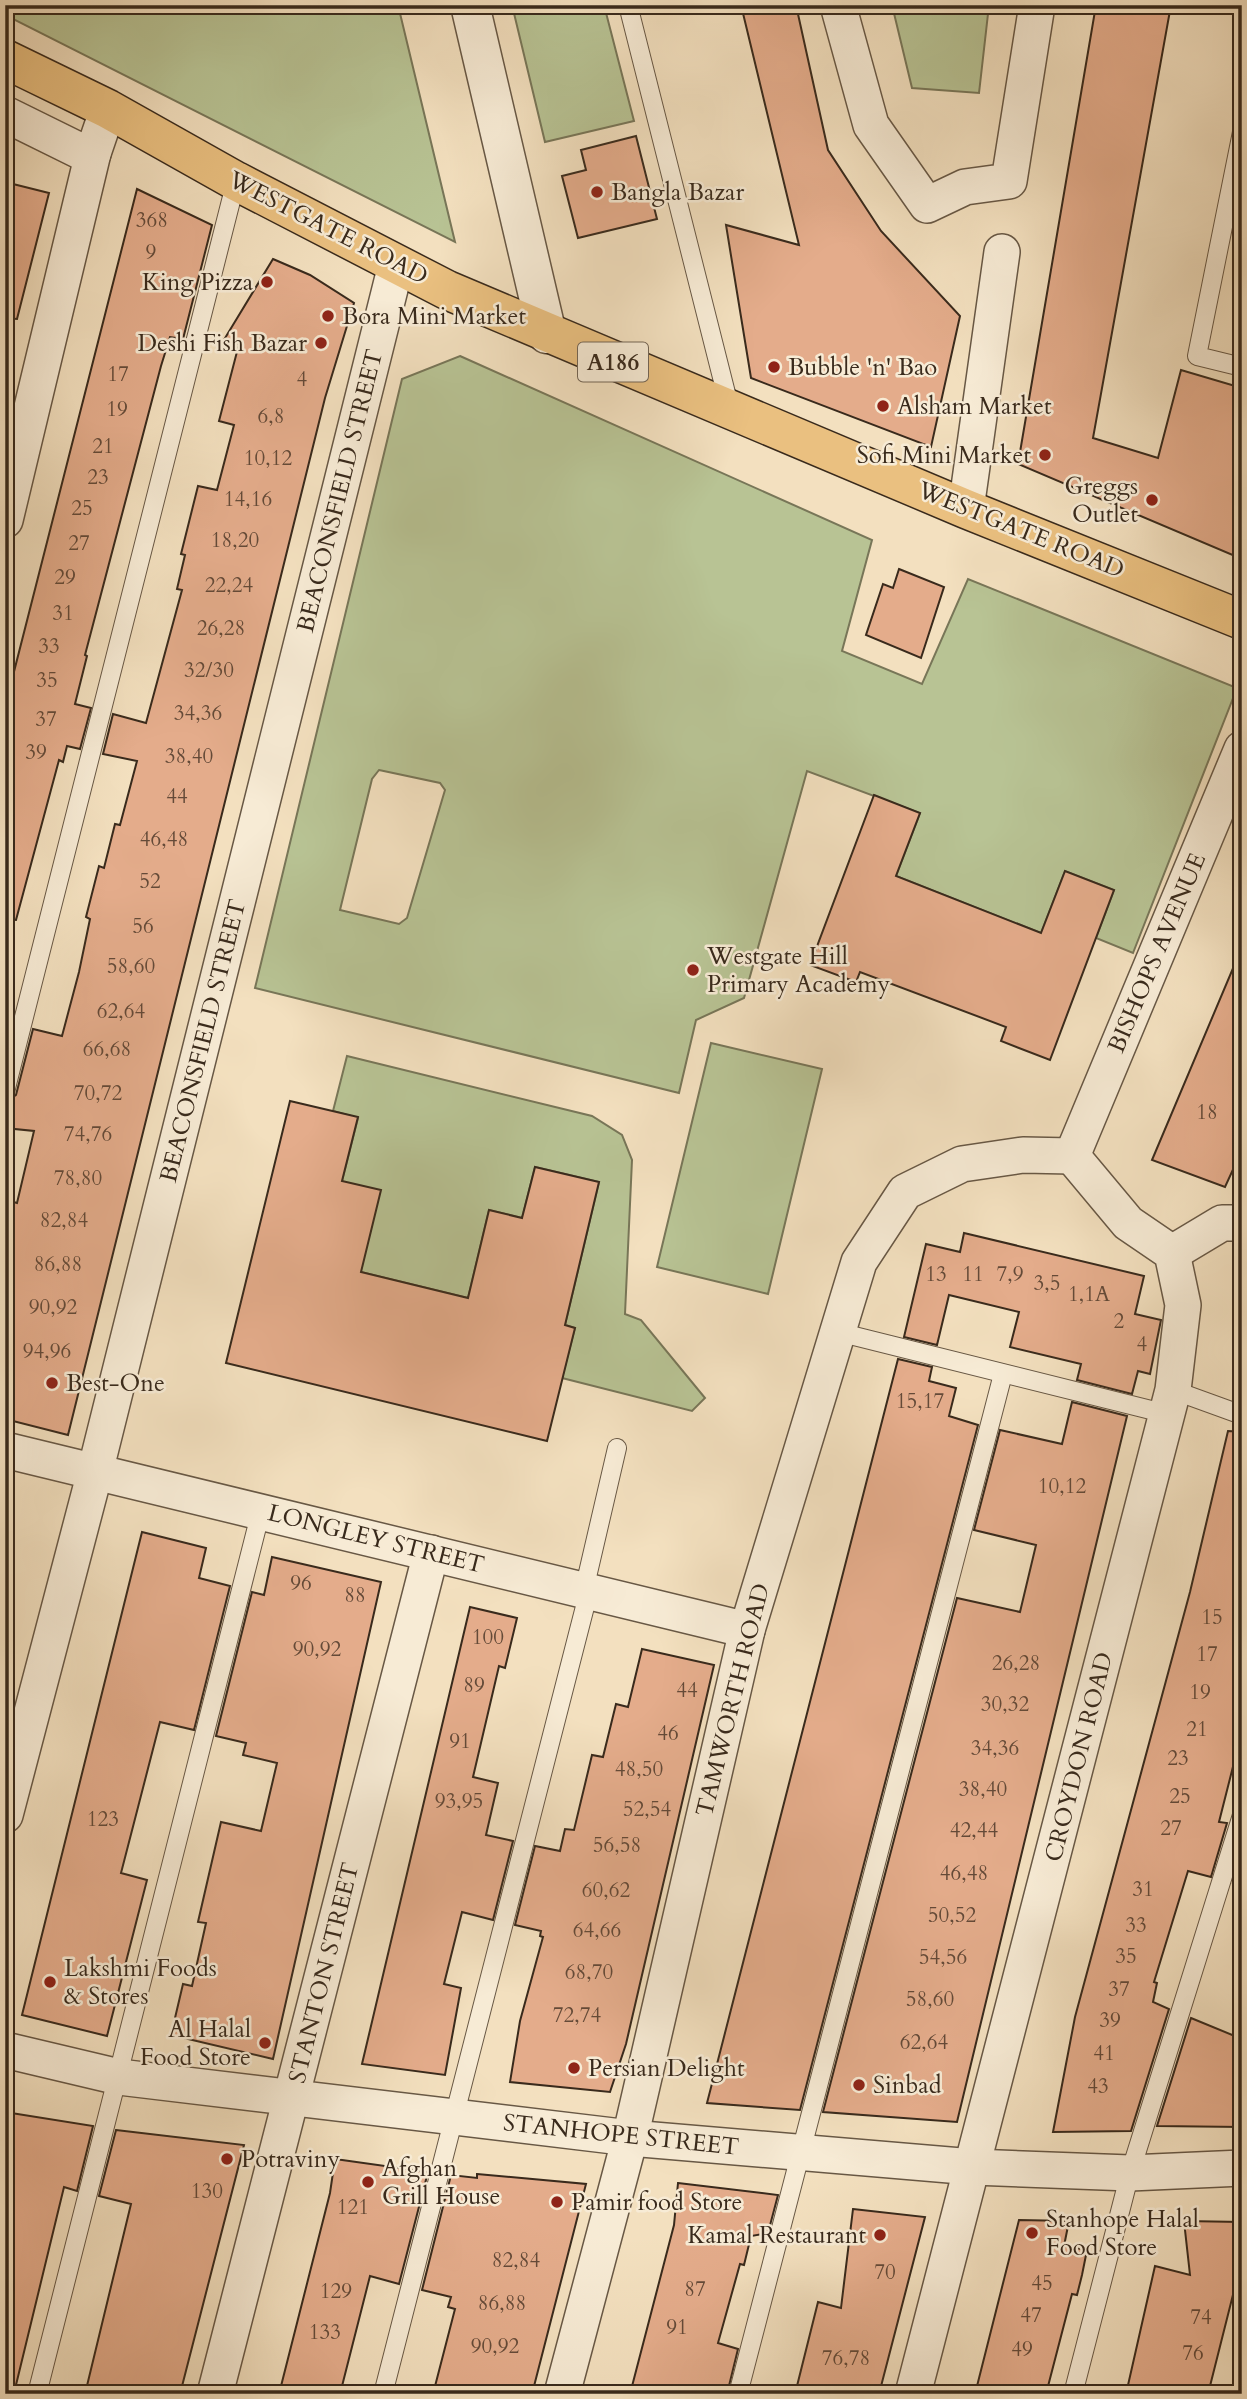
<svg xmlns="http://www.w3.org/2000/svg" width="1247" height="2399" viewBox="0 0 1247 2399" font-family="Cardo,serif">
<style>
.green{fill:#b8c394;stroke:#787658;stroke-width:2;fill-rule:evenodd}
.building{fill:#e4ac8b;stroke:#392a1c;stroke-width:2}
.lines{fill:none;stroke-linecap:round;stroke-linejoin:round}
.service-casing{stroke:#685845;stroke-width:20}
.minor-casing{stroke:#685845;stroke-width:38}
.tertiary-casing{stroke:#685845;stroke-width:41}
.primary-casing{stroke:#392a1c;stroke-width:41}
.service{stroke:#f7ebd5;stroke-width:18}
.minor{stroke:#f7ebd5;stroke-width:35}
.tertiary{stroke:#f7ebd5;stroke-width:38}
.primary{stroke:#eac080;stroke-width:38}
.poi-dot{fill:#8f2418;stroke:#f7ebd5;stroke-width:2.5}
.labels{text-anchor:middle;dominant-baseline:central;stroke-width:5;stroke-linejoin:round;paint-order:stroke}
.number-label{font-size:21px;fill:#644a38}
.shield{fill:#f7ebd5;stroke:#726454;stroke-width:2}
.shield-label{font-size:23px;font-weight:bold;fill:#392a1c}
.poi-label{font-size:24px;fill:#392a1c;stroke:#f7ebd5;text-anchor:start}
.street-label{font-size:24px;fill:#392a1c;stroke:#f7ebd5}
</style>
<rect width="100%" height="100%" fill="#f3e0bf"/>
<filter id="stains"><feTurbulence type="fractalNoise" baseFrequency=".00286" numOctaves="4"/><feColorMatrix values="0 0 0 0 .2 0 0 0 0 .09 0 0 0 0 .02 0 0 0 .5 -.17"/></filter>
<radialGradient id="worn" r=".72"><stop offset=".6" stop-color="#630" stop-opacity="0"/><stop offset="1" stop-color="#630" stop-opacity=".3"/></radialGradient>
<g class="green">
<polygon points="5,5 398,5 455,242 5,15"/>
<polygon points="512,5 604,5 634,121 545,142"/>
<polygon points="892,5 989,5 979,93 912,88"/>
<path d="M460,356l412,184 -30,111 80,33 46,-105 269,109 -104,265 -37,-15 18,-48 -49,-19 -24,62 -145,-57 24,-63 -113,-42 -63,227 -48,22 -17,73 -424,-105 147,-609zM379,770l61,13 5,7 -38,128 -8,6 -59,-14 32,-131z"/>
<polygon points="711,1043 822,1069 768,1294 657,1267"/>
<polygon points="347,1056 592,1116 622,1135 632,1160 625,1314 641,1320 705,1398 692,1411 562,1378 575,1328 565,1325 599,1182 535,1167 522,1218 489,1210 468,1298 361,1272 342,1181 358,1118 333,1111"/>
</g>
<g class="building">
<polygon points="741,5 796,5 828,150 881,231 960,316 931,447 751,378 726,225 799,245"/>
<polygon points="1096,5 1171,5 1093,438 1158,458 1181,370 1242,388 1242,559 1018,464"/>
<polygon points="636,136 657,219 578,238 562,176 586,170 581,150"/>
<polygon points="5,182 49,193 17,319 5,318"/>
<polygon points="137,189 212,225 183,339 170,337 161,366 85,655 87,656 75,704 91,708 80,749 67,746 63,762 59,760 16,920 5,919 5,707"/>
<polygon points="273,259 310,275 354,303 325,398 68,1435 5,1419 5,1218 10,1201 17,1203 34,1131 5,1128 5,1103 16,1095 33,1029 62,1036 79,972 90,919 86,917 99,866 104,868 115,824 120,825 137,761 103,754 113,714 146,723 182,590 177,589 185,555 181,554 198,486 217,490 234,425 219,421 239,344 222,343"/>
<polygon points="899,569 944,587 921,658 866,635 883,584 893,588"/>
<polygon points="874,795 920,813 896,876 1041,933 1065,871 1114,890 1050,1060 1001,1041 1006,1027 860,972 856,982 810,965"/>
<polygon points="1242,947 1242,1150 1225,1187 1152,1160"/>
<polygon points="290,1101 358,1117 342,1181 381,1190 361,1272 468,1298 489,1210 522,1218 535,1167 599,1182 565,1325 575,1328 547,1441 226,1363"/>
<polygon points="964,1233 1144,1276 1135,1314 1161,1320 1150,1374 1138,1371 1132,1394 1077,1380 1081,1364 1010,1347 1019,1312 949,1295 937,1345 904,1337 926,1244 960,1252"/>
<polygon points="898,1359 932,1367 929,1381 956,1388 949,1416 978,1425 800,2110 707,2103"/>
<polygon points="1072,1402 1127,1416 957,2122 823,2112 957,1598 1020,1612 1036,1545 974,1530 1000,1430 1062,1444"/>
<polygon points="1228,1431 1242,1432 1242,1731 1219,1822 1227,1823 1211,1877 1188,1871 1154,1982 1157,1983 1153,2002 1169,2009 1131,2131 1053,2132 1075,2017 1190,1592"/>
<polygon points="142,1532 206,1548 199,1578 230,1586 194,1730 160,1722 121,1873 147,1880 107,2036 22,2015"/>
<polygon points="272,1557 381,1582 273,2059 171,2035 183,1984 192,1986 206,1923 198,1922 221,1822 261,1831 277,1763 243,1755 246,1743 216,1736 252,1592 264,1595"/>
<polygon points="470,1607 517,1618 505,1668 499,1666 473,1777 498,1783 486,1835 513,1841 493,1920 462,1912 444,1984 461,1988 445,2075 362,2064"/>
<polygon points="642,1649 714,1665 626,2044 610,2092 510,2082 520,2021 543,1937 540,1936 541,1931 515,1925 535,1846 560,1851 565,1829 574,1830 592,1755 603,1757 616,1704 628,1707"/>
<polygon points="1242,1854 1242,1886 1233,1883"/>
<polygon points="1191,2018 1242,2039 1242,2127 1157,2126"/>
<polygon points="5,2112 93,2126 77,2191 64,2187 16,2385 5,2384"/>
<polygon points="116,2130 244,2145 180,2394 85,2394 131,2204 99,2196"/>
<polygon points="335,2159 428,2172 399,2284 370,2276 340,2394 279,2394 330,2193"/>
<polygon points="477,2174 586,2184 532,2394 433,2394 455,2309 448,2307 451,2297 422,2290 451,2175 477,2178"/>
<polygon points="678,2183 778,2195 768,2233 751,2236 744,2265 740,2264 718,2343 738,2349 727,2394 630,2394 674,2225"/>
<polygon points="853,2209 925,2217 879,2394 795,2394 818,2302 841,2308"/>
<polygon points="1019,2220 1069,2221 1064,2246 1087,2250 1082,2275 1077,2295 1072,2294 1046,2394 975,2394"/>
<polygon points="1184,2221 1242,2222 1242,2259 1208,2394 1126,2394 1155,2266 1190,2275"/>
</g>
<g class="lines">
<g class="service-casing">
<g id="service">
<polyline points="628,5 730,409"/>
<polyline points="1242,132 1197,356 1242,367"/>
<polyline points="5,1092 236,181"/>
<polyline points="838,1332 1167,1414"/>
<polyline points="1173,1390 1242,1415"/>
<polyline points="584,1590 617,1448"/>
<polyline points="37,2394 261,1511"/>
<polyline points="383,2394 589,1591"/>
<polyline points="738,2394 1003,1374"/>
<polyline points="1073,2394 1130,2173 1242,1815"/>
</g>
</g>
<g class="minor-casing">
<g id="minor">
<polyline points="838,5 871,125 927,205 965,187 1009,181 1037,5"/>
<polyline points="5,114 80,151 93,153 108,109"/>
<polyline points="966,509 1002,252"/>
<polyline points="5,520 93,153"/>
<polyline points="1072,1156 1242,749"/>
<polyline points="1172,1253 1222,1223 1242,1223"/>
<polyline points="5,1450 747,1630"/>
<polyline points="5,1815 95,1472 396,265"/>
<polyline points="5,2050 119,2077 630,2138 973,2167 1130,2173 1242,2168"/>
<polyline points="215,2394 431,1553"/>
<polyline points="562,2394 630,2138 747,1630 859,1262 905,1192 962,1164 1023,1155 1072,1156"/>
<polyline points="913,2394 1173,1390 1183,1305 1172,1253 1128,1223 1072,1156"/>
</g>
</g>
<g class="tertiary-casing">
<polyline id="tertiary" points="470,5 547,334"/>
</g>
<g class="primary-casing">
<polyline id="primary" points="5,59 108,109 236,181 447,290 966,509 1242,620"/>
</g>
<use href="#service" class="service"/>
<use href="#minor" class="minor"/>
<use href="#tertiary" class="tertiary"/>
<use href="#primary" class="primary"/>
</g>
<g class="poi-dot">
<circle cx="597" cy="192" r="7"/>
<circle cx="267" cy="282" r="7"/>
<circle cx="328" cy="316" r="7"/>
<circle cx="321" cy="343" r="7"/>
<circle cx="774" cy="367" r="7"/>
<circle cx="883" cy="406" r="7"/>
<circle cx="1045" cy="455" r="7"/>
<circle cx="1152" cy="500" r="7"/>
<circle cx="693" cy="970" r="7"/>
<circle cx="52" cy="1383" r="7"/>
<circle cx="50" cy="1982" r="7"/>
<circle cx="265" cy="2043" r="7"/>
<circle cx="574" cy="2068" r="7"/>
<circle cx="859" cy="2085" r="7"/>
<circle cx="227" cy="2159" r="7"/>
<circle cx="368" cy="2182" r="7"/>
<circle cx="557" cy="2202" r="7"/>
<circle cx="1032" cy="2233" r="7"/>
<circle cx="880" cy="2235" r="7"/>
</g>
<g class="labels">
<g class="number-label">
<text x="152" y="220">368</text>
<text x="151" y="252">9</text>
<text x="118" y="374">17</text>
<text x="302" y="379">4</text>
<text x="117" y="409">19</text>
<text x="271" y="416">6,8</text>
<text x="103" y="446">21</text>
<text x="268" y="458">10,12</text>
<text x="98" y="477">23</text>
<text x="248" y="499">14,16</text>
<text x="82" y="508">25</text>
<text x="235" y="540">18,20</text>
<text x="79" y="543">27</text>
<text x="65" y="577">29</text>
<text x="229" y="585">22,24</text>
<text x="63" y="613">31</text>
<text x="221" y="628">26,28</text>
<text x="49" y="646">33</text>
<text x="209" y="670">32/30</text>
<text x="47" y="680">35</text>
<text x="198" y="713">34,36</text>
<text x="46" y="719">37</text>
<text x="36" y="752">39</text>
<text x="189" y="756">38,40</text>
<text x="177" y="796">44</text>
<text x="164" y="839">46,48</text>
<text x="150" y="881">52</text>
<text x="143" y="926">56</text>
<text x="131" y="966">58,60</text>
<text x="121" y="1011">62,64</text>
<text x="107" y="1049">66,68</text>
<text x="98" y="1093">70,72</text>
<text x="1207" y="1112">18</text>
<text x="88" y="1134">74,76</text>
<text x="78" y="1178">78,80</text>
<text x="64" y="1220">82,84</text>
<text x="58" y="1264">86,88</text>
<text x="936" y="1274">13</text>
<text x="973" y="1274">11</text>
<text x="1010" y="1274">7,9</text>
<text x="1047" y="1283">3,5</text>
<text x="1089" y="1294">1,1A</text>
<text x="53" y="1307">90,92</text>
<text x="1119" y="1321">2</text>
<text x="1142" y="1344">4</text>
<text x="47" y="1351">94,96</text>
<text x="920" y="1401">15,17</text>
<text x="1062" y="1486">10,12</text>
<text x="301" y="1583">96</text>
<text x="355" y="1595">88</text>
<text x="1212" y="1617">15</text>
<text x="488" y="1637">100</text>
<text x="317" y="1649">90,92</text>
<text x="1207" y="1654">17</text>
<text x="1016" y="1663">26,28</text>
<text x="474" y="1685">89</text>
<text x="687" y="1690">44</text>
<text x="1200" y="1692">19</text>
<text x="1005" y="1704">30,32</text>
<text x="1197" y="1729">21</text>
<text x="668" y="1733">46</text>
<text x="460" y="1741">91</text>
<text x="995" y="1748">34,36</text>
<text x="1178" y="1758">23</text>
<text x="639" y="1769">48,50</text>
<text x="983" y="1789">38,40</text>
<text x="1180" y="1796">25</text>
<text x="459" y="1801">93,95</text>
<text x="647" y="1809">52,54</text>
<text x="103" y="1819">123</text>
<text x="1171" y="1828">27</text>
<text x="974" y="1830">42,44</text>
<text x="617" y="1845">56,58</text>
<text x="964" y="1873">46,48</text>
<text x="1143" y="1889">31</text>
<text x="606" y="1890">60,62</text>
<text x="952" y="1915">50,52</text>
<text x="1136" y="1925">33</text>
<text x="597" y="1930">64,66</text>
<text x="1126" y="1956">35</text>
<text x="943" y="1957">54,56</text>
<text x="589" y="1972">68,70</text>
<text x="1119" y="1989">37</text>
<text x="930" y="1999">58,60</text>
<text x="577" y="2015">72,74</text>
<text x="1110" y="2020">39</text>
<text x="924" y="2042">62,64</text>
<text x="1104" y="2053">41</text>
<text x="1098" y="2086">43</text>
<text x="207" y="2191">130</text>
<text x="353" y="2207">121</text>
<text x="516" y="2260">82,84</text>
<text x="885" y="2272">70</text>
<text x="1042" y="2283">45</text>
<text x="695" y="2289">87</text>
<text x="336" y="2291">129</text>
<text x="502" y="2303">86,88</text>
<text x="1031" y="2315">47</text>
<text x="1201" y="2317">74</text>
<text x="677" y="2327">91</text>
<text x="325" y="2332">133</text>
<text x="495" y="2346">90,92</text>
<text x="1022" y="2349">49</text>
<text x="1193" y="2353">76</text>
<text x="846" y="2358">76,78</text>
</g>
<rect class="shield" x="578" y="342.5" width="70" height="39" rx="5"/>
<g class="shield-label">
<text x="613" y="362">A186</text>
</g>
<g class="poi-label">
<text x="611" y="192">Bangla Bazar</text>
<text x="253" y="282" text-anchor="end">King Pizza</text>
<text x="342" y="316">Bora Mini Market</text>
<text x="307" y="343" text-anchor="end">Deshi Fish Bazar</text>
<text x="788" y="367">Bubble 'n' Bao</text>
<text x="897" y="406">Alsham Market</text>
<text x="1031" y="455" text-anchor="end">Sofi Mini Market</text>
<text x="1138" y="486" text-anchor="end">Greggs<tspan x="1138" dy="28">Outlet</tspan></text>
<text x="707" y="956">Westgate Hill<tspan x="707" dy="28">Primary Academy</tspan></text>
<text x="66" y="1383">Best-One</text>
<text x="64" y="1968">Lakshmi Foods<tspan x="64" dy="28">&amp; Stores</tspan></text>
<text x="251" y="2029" text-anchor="end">Al Halal<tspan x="251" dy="28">Food Store</tspan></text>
<text x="588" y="2068">Persian Delight</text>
<text x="873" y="2085">Sinbad</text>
<text x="241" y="2159">Potraviny</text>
<text x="382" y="2168">Afghan<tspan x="382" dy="28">Grill House</tspan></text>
<text x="571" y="2202">Pamir food Store</text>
<text x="1046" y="2219">Stanhope Halal<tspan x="1046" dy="28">Food Store</tspan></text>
<text x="866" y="2235" text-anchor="end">Kamal Restaurant</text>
</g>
<g class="street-label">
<text transform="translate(328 228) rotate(27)">WESTGATE ROAD</text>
<text transform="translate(340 491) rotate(-76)">BEACONSFIELD STREET</text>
<text transform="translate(1021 530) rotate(22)">WESTGATE ROAD</text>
<text transform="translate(1157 953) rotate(-67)">BISHOPS AVENUE</text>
<text transform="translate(203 1041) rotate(-76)">BEACONSFIELD STREET</text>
<text transform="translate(376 1539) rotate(14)">LONGLEY STREET</text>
<text transform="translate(733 1700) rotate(-76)">TAMWORTH ROAD</text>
<text transform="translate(1079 1757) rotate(-76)">CROYDON ROAD</text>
<text transform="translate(324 1973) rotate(-76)">STANTON STREET</text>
<text transform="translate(621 2135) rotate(6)">STANHOPE STREET</text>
</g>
</g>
<rect width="1247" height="2399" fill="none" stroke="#f3e0bf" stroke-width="28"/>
<rect x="7" y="7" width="1233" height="2385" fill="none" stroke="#392a1c" stroke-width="3.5"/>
<rect x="14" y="14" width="1219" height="2371" fill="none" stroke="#392a1c" stroke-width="2"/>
<rect width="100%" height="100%" filter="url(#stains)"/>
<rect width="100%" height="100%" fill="url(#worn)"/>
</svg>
